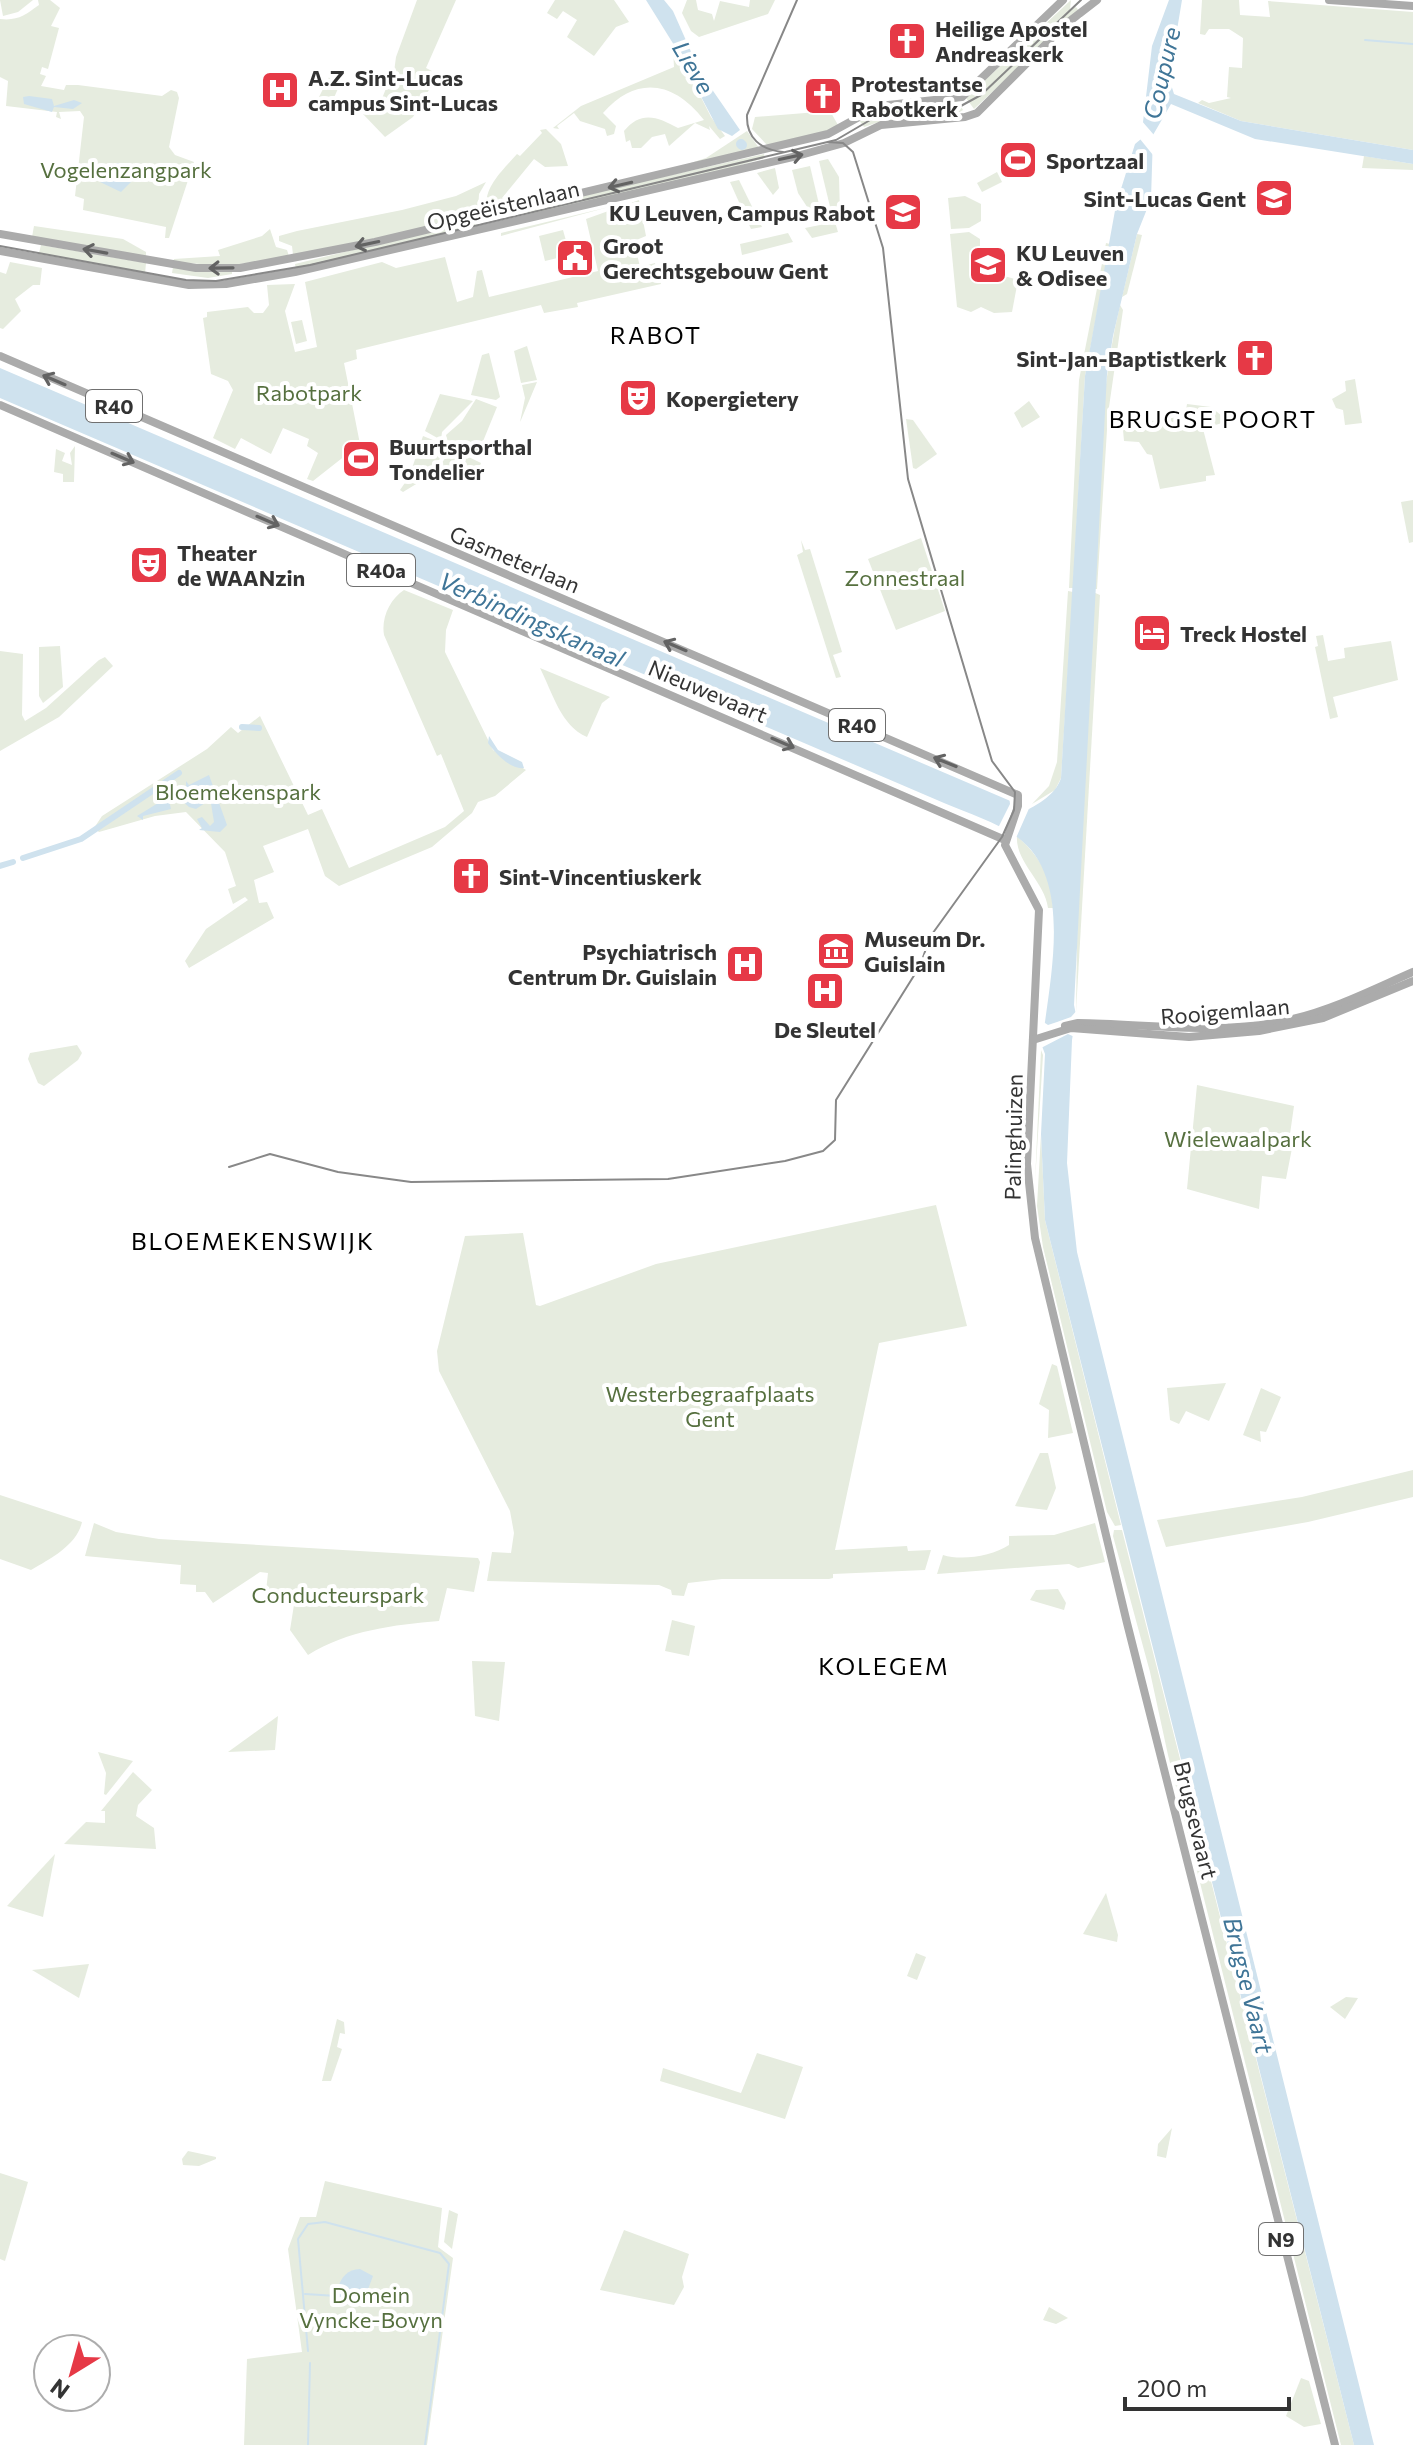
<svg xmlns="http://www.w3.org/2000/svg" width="1413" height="2445" viewBox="0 0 1413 2445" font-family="Commissioner,sans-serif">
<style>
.green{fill:#e6ecdf}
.water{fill:#cfe2ee}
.pier{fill:#fff}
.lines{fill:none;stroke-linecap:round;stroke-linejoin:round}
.stream{stroke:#cfe2ee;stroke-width:2}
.canal{stroke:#cfe2ee;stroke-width:6}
.river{stroke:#cfe2ee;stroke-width:10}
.major{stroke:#ababab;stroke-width:8}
.tram{stroke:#888;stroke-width:2}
.oneway{stroke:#636363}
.labels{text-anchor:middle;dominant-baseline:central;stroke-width:8;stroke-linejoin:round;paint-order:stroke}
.shield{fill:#fff;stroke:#707070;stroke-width:2}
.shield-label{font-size:20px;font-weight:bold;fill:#333}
.poi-label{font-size:22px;font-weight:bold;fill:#333;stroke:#fff;text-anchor:start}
.park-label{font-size:22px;fill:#56703f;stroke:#fff}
.street-label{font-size:22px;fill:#333;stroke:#fff}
.water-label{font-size:24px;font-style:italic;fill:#3f7597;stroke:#fff}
.neighbourhood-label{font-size:24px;letter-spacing:2px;fill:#000;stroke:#fff}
</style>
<rect width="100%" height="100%" fill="#fff"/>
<g class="green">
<polygon points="0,0 33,0 18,12 3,16"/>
<path d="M38,0h12l10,8 -9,18 8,2 -11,41 -6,-2 -2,7 6,2 -5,10 23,4 2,-5h12l84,11 9,-6 6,2 2,6 -10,49 6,8 19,7 -25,76h-4l1,-11 -83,-17 1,-11 -9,-3 9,-79 -4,-6 -21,1 2,7 -5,-2 1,-5 -51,-6 2,-25 -8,-4v-58c18,2 25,-4 39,-14z"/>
<polygon points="417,0 456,0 426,68 432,71 427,80 433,83 413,117 385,137 363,114 381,101 387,86 392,87 396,57"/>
<polygon points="555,0 614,0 629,22 616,27 594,56 567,37 577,20 563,11 557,19 547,13"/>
<polygon points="687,0 696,0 698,10 712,14 714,21 720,1 749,7 750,0 775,0 768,14 699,37 691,31 682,13"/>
<polygon points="1071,0 1070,10 1076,7 1079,11 974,109 966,98"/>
<polygon points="1202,0 1239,0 1240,15 1270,17 1268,1 1413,12 1413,150 1241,121 1198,103 1202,100 1209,103 1231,98 1227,97 1229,67 1242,68 1243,38 1229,29 1209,29 1205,35 1200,34"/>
<path d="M676,48l35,69 14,19 -5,3 -11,-13 1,4 -15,-7 -26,23 -4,-12 -13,3 -11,11h-9l-2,-8 -4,2 -2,-11c17,-21 34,-14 54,-3l26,-8c-30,-39 -68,-45 -101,-7l13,13 -2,8 -7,2 -2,-7 -25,-8 -6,-8 -17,13 2,3 -6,-1 28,-22 93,-39 -1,-17z"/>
<polygon points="329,77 340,84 329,109 319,105 317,101"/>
<polygon points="957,101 963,110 953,116 879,122 864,127 859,120 875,110"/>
<polygon points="830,111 838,125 826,132 767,145 752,129 755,117"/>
<path d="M546,129l15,15 7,22 -23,1 -11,-8 -32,39 9,6 -24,6c-5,-22 17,-41 30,-56l3,2 22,-23 -2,-3z"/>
<polygon points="747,131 759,148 684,165 706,158"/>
<polygon points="764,154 765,158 704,176 523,216 521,209"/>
<polygon points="1364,156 1413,164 1413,170 1362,168"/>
<polygon points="828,159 839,177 840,213 832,215 819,161"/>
<polygon points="810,166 822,217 815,219 798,193 792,170"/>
<polygon points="775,168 779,188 773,195 757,173"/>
<polygon points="997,172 1002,182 982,192 977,183"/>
<polygon points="739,180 762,227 751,229 730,182"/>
<polygon points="486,182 479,194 478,211 472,216 342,247 293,255 292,246 279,241 279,236 297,231 402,210 456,196"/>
<polygon points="965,196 981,204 981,221 969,228 951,229 948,198"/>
<polygon points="639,200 646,236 634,241 640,267 655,263 661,284 577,303 578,307 544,313 541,305 356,350 357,359 344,363 360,444 313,481 307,479 318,453 307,446 309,439 283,428 271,454 241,438 235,449 213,438 233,390 228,381 211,374 203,318 207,317 207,312 248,307 254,313 263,313 269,305 267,285 295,284 285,311 295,352 317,347 305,282 382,262 396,268 445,257 457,302 473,297 477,271 482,270 489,297 598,271 586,219"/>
<polygon points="609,207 501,236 501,233"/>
<polygon points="476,220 477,226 296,269 295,264"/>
<polygon points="835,222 838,232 812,238 805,228"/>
<polygon points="34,226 123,239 146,252 146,257 32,237"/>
<polygon points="270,229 276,247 287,250 289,256 228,266 173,262 174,259 220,256 218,250 262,236"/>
<polygon points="563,230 570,255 545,261 539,236"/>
<polygon points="969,232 980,239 980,263 984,270 1018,280 1012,312 994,313 981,307 971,312 957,307 950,234"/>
<polygon points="788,233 793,242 742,255 740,244"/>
<polygon points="1137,234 1142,235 1127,294 1122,297"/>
<polygon points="1106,243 1110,244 1085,376 1073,588 1069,588 1079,380"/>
<polygon points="41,245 146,263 145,274 38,257"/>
<polygon points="10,262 42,268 40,285 33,285 15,299 21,311 3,329 0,328 0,272 6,274"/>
<polygon points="173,267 232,271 232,274 208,278 172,273"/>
<path d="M1120,305l3,5 -15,104 -11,175h-4c5,-94 5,-192 27,-284z"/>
<polygon points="302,320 307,341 296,344 291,322"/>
<polygon points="527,346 537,380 521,383 514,351"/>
<polygon points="489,353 500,397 496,400 471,395 482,355"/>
<polygon points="1355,379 1362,423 1345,425 1343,410 1336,408 1332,399 1346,391 1345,381"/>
<polygon points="537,382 521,420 520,422 525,398 522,385"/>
<polygon points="440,394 473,401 442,432 441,440 425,431"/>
<polygon points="476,399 497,407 477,456 448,443 446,435 462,421"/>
<polygon points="1029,401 1040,417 1022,428 1014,413"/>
<polygon points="1187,404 1211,407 1228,421 1203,429 1215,475 1206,476 1206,481 1160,489 1152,455 1147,454 1139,442 1124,441 1123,430 1140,430 1145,422 1185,416"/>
<polygon points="906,419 913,420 937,454 916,469 913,468"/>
<polygon points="423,436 443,444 437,470 448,454 448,447 481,463 476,475 436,472 403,492 400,490 409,477"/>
<polygon points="75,446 74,482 63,482 63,474 54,472 56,449 65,453 62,461 72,465 70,453"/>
<polygon points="1413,500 1413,542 1409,543 1401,502"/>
<polygon points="921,538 945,611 896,630 868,559"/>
<polygon points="801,540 805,550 810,549 842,652 833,655 841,677 836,678 797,555 803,552"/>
<path d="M404,590l49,20 -7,20 -1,22 48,98 33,20 -31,26 -17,6 -6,11 -40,34 -93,39 -14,-10 -17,-47 -45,17 11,26 -20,8 5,23 8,-1 7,16 -85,50 -4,-7 21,-32 42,-29 -3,-3 -12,7 -5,-15 8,-3 -11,-34 -39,-40 -31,4 -56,16 -5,-4 8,-12 105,-67 24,-22 7,6 22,-17 48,99 14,-6 27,59 96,-41 19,-16 -23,-57 -4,2 -53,-121c-3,-17 6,-36 20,-45z"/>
<polygon points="1068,591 1073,592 1061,778 1055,790 1032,804 1049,786 1057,762"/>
<polygon points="1093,592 1100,595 1076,1012 1078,876"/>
<polygon points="1323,635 1328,661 1345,658 1344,648 1391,641 1398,680 1333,697 1338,717 1330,719 1315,647 1318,646 1316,636"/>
<polygon points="60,646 63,687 43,703 39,696 39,647"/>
<polygon points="0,651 23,654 22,715 25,721 46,708 99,660 105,657 113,666 59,717 0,751"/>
<path d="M540,668l70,29 -8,6 -15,34c-26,-11 -34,-43 -47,-69z"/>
<path d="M1017,836c24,22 34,40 36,72h-5c-3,-26 -33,-46 -31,-72z"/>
<polygon points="77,1045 82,1053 78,1060 44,1086 38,1083 28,1059 30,1053"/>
<polygon points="1041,1050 1043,1055 1035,1182"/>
<polygon points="1197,1085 1294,1106 1289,1141 1293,1143 1286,1179 1262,1176 1259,1209 1187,1189"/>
<polygon points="1041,1134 1045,1220 1121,1525 1115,1526 1107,1512 1043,1247 1037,1206"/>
<polygon points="936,1205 967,1326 879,1343 835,1550 907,1546 908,1551 931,1550 925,1570 833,1574 833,1578 829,1579 722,1579 688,1583 684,1596 672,1595 671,1590 659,1585 487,1581 492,1552 511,1553 514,1533 510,1511 439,1371 437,1351 465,1236 523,1233 536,1305 540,1306 656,1264"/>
<polygon points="1052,1364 1057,1366 1073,1433 1048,1438 1049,1410 1039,1404"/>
<polygon points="1226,1383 1209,1421 1186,1411 1179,1424 1170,1420 1167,1388"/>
<polygon points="1261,1388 1281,1397 1266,1432 1260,1431 1261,1442 1243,1435"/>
<polygon points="1040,1453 1048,1453 1056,1488 1047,1510 1015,1506"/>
<polygon points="1413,1470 1413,1497 1308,1522 1166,1547 1157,1520 1302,1497"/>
<path d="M0,1495l82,27c-5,23 -32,37 -51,48l-31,-11z"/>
<path d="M94,1523l22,9 43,7 319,19 2,4 -6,30 -27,-4 -8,33c-45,4 -91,9 -131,34l-18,-25 6,-38 -30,-1 2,-18 -8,-1 -47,31 -8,-11h-9v-7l-16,-1 1,-19 -96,-9z"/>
<path d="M1095,1523l10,39 -27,6 -9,-4 -132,10 6,-19c19,6 49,1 66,-10v-9l45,-1z"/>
<polygon points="1122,1530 1354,2445 1341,2445 1168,1755 1150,1672 1113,1536 1114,1530"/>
<polygon points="1058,1589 1066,1603 1064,1610 1030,1600 1036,1590"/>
<polygon points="672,1620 695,1626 689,1656 665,1651"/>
<polygon points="472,1661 505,1662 499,1721 475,1716"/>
<polygon points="278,1716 275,1750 228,1752"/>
<polygon points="98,1752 133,1761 106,1795 104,1794 106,1773"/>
<polygon points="133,1772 152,1790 138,1805 136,1816 154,1828 156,1849 64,1844 86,1822 105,1823 105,1811 101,1811"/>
<polygon points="55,1854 43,1917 7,1906"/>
<polygon points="1106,1893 1118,1935 1117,1942 1083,1934"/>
<polygon points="916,1953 926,1957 917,1980 907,1976"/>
<polygon points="89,1964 79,1998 32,1970"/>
<polygon points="1346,1997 1358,1998 1345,2019 1330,2007"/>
<polygon points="337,2019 344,2022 345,2034 340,2033 337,2047 342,2049 331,2081 322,2081"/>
<polygon points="757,2053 803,2067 785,2119 660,2081 663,2068 741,2093"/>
<polygon points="1172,2128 1166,2158 1157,2156 1158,2144"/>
<polygon points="188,2151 216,2157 216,2159 199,2166 183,2165 182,2159"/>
<polygon points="0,2173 28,2182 5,2261 0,2259"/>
<polygon points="325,2181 442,2208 438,2247 453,2258 427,2445 244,2445 247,2359 302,2352 288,2249 300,2217 316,2217"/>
<polygon points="449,2210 458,2214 452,2249 444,2242"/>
<polygon points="624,2230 689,2254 682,2277 684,2287 674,2305 600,2290"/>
<polygon points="1049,2307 1068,2318 1056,2324 1043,2320"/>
<polygon points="1301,2378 1309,2381 1321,2424 1304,2427 1286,2416"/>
</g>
<g class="water">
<polygon points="646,0 664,0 673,11 700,72 740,130 732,136 718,129 674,45"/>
<path d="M1169,0h13l-13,78 5,16 67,27 172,29v14l-158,-25 -84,-35 -18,31 -2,64 -14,35 -24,102 -6,38 -33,631 2,10 -4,25 -5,123 10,89 297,1193h-20l-309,-1225 -4,-86 4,-80 -3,-8c6,-61 34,-167 -25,-209 -21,-15 -49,-24 -73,-34l-944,-405v-30l1029,441c12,-6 28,-17 32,-31l24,-402 31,-171 19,-61 6,-5 11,-93z"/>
<polygon points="29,96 52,99 54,106 74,100 82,103 73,109 54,107 52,112 24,104 23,97"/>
<polygon points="117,163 130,164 136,170 135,178 121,192 100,182 104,168"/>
<path d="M489,736l9,14 24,12 2,6c-13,2 -28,-14 -36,-25z"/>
<polygon points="209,775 227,825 220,832 199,830 202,828 197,819 202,817 210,826 214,822 209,791 203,786 199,791 205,803 196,809 189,807 177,796 169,800 171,809 143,816 143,820 137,816 186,786 186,781 189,785"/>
<path d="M360,2269l13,7 -9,24 -9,6 -16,-4c-5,-15 4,-33 21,-33z"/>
</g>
<g class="pier">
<polygon points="1141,120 1154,135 1153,155 1140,139"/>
<polygon points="1009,796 1031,804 1016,838 998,828 1010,804"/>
<polygon points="1079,1008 1077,1038 1068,1034 1041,1048 1042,1021 1048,1025 1057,1022 1071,1017"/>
</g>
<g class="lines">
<g class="stream">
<polyline points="1365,40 1413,44"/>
<polyline points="305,2294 337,2296"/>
<polyline points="308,2351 298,2239 308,2224 325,2222 440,2253 449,2264 425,2445"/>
<polyline points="308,2445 310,2363"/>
</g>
<g class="canal">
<polyline points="242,727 259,728"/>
<polyline points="23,858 81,839 179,773"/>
<polyline points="0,866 13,862"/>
</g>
<polyline class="river" points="741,144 742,145"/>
<g class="major">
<polyline points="1329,0 1413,6"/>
<polyline points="0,234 196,268 240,268 375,242 828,134 879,106 962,97 1063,0"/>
<polyline points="0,251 189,285 226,284 295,272 797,156 844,143 881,125 965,117 977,113 1066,24 1097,0"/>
<polyline points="0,356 1018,795 1018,806 1005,845 1039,910 1027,1164 1035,1238 1127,1623 1335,2445"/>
<polyline points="0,405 1005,840"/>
<path d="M1065,1026l13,-3c72,1 144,13 215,-4 42,-10 81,-30 120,-47"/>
<polyline points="1033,1040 1071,1028 1189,1037 1259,1031 1323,1018 1413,981"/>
</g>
<g class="tram">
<path d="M783,152c-22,-2 -37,-14 -36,-37l50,-115"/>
<polyline points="0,246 186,280 216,281 310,265 836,140 877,116 959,107 981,95 1081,0"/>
<polyline points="229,1167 270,1154 338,1172 411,1182 668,1179 785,1161 823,1151 835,1140 836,1100 920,966 930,937 1002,837 1014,810 1015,792 992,761 908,479 883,248 853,152 843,143 828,142"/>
</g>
</g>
<defs><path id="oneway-shaft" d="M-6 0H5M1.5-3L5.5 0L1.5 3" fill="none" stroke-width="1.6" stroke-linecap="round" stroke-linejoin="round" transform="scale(2)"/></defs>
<g class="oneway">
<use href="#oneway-shaft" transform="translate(791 157) rotate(-12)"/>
<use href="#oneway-shaft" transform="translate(620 185) rotate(167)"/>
<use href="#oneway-shaft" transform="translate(367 244) rotate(168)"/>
<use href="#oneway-shaft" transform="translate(95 251) rotate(-170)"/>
<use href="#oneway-shaft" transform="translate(221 268) rotate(179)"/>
<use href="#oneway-shaft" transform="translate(54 380) rotate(-157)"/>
<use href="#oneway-shaft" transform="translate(123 458) rotate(23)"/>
<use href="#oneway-shaft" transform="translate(268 521) rotate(23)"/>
<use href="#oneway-shaft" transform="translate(675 646) rotate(-157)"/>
<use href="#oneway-shaft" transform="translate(783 743) rotate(23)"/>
<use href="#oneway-shaft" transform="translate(945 762) rotate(-158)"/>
</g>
<defs>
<g id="church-square" transform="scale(2)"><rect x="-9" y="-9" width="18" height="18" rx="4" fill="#e63946" stroke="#fff"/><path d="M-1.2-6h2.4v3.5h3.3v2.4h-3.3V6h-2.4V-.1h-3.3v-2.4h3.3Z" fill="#fff"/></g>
<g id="hospital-square" transform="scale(2)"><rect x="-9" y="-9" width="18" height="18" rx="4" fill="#e63946" stroke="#fff"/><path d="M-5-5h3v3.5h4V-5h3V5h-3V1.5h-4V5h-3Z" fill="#fff"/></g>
<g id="stadium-square" transform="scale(2)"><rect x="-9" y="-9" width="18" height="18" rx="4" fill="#e63946" stroke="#fff"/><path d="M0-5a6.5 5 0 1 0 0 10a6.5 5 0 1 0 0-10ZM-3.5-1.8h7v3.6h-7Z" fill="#fff"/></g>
<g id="university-square" transform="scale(2)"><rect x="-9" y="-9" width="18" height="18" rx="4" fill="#e63946" stroke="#fff"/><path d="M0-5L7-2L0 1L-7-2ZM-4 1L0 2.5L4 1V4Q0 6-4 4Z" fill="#fff"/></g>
<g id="civic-square" transform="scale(2)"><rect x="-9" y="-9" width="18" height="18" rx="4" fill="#e63946" stroke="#fff"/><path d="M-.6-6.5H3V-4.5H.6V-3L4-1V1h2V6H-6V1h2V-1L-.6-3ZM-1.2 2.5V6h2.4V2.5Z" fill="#fff"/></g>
<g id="theatre-square" transform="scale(2)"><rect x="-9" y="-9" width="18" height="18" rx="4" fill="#e63946" stroke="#fff"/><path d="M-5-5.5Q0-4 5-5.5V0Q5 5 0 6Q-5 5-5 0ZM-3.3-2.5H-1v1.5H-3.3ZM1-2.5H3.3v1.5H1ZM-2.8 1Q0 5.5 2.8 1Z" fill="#fff"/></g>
<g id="hotel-square" transform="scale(2)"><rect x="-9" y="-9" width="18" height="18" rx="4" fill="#e63946" stroke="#fff"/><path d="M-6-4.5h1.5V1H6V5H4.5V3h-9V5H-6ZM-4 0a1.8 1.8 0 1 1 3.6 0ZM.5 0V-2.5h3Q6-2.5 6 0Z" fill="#fff"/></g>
<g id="museum-square" transform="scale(2)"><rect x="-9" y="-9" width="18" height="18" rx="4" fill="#e63946" stroke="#fff"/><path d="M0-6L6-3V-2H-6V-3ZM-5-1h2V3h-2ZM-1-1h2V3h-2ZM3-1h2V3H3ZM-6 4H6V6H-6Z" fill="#fff"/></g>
</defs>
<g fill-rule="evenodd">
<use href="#church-square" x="907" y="41"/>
<use href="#hospital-square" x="280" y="90"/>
<use href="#church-square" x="823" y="96"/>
<use href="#stadium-square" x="1018" y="160"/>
<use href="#university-square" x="1274" y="198"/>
<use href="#university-square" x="903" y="212"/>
<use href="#civic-square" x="575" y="258"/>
<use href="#university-square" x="988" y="265"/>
<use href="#church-square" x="1255" y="358"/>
<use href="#theatre-square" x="638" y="398"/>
<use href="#stadium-square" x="361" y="459"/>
<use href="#theatre-square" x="149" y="565"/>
<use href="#hotel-square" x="1152" y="633"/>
<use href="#church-square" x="471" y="876"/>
<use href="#museum-square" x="836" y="951"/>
<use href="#hospital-square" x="745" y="964"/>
<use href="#hospital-square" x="825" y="991"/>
</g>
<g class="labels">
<g class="shield">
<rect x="86" y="390" width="56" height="32" rx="6"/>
<rect x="347" y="554" width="68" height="32" rx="6"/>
<rect x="829" y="709" width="56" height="32" rx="6"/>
<rect x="1259" y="2223" width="44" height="32" rx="6"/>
</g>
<g class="shield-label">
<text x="114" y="406">R40</text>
<text x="381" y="570">R40a</text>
<text x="857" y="725">R40</text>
<text x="1281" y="2239">N9</text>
</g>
<g class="poi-label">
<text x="935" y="28">Heilige Apostel<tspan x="935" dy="25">Andreaskerk</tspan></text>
<text x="308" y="77">A.Z. Sint-Lucas<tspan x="308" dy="25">campus Sint-Lucas</tspan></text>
<text x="851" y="83">Protestantse<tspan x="851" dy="25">Rabotkerk</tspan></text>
<text x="1046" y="160">Sportzaal</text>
<text x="1246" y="198" text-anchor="end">Sint-Lucas Gent</text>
<text x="875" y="212" text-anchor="end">KU Leuven, Campus Rabot</text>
<text x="603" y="245">Groot<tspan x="603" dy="25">Gerechtsgebouw Gent</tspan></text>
<text x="1016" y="252">KU Leuven<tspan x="1016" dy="25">&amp; Odisee</tspan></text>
<text x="1227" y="358" text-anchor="end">Sint-Jan-Baptistkerk</text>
<text x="666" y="398">Kopergietery</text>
<text x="389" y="446">Buurtsporthal<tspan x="389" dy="25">Tondelier</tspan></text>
<text x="177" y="552">Theater<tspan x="177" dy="25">de WAANzin</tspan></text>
<text x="1180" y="633">Treck Hostel</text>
<text x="499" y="876">Sint-Vincentiuskerk</text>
<text x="864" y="938">Museum Dr.<tspan x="864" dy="25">Guislain</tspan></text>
<text x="717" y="951" text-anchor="end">Psychiatrisch<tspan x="717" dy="25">Centrum Dr. Guislain</tspan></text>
<text x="825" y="1029" text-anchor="middle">De Sleutel</text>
</g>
<g class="park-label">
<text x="126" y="169">Vogelenzangpark</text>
<text x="309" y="392">Rabotpark</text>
<text x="905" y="577">Zonnestraal</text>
<text x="238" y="791">Bloemekenspark</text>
<text x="1238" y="1138">Wielewaalpark</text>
<text x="710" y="1393">Westerbegraafplaats<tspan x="710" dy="25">Gent</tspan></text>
<text x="338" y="1594">Conducteurspark</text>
<text x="371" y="2294">Domein<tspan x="371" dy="25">Vyncke-Bovyn</tspan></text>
</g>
<g class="street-label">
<text transform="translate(503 205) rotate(-13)">Opgeëistenlaan</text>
<text transform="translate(515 559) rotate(23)">Gasmeterlaan</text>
<text transform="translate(708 691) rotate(23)">Nieuwevaart</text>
<text transform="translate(1225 1011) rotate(-5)">Rooigemlaan</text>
<text transform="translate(1013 1137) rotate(-89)">Palinghuizen</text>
<text transform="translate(1196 1820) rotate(76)">Brugsevaart</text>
</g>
<g class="water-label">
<text transform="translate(694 67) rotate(59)">Lieve</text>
<text transform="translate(1161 73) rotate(-77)">Coupure</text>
<text transform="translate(532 619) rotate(24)">Verbindingskanaal</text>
<text transform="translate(1249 1985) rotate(76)">Brugse Vaart</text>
</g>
<g class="neighbourhood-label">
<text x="656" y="334">RABOT</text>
<text x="1213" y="418">BRUGSE POORT</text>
<text x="253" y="1240">BLOEMEKENSWIJK</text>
<text x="884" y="1665">KOLEGEM</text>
</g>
</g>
<g transform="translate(72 2373) rotate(217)"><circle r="38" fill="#ffffff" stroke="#adadad" stroke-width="2"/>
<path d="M0-6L14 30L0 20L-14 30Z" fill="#e63946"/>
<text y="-12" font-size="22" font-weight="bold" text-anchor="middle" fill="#333333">N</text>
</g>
<path d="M1125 2397v12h164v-12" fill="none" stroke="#333333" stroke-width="4"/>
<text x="1137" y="2397" font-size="24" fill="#333333" stroke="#ffffff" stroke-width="6" paint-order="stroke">200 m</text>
</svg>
